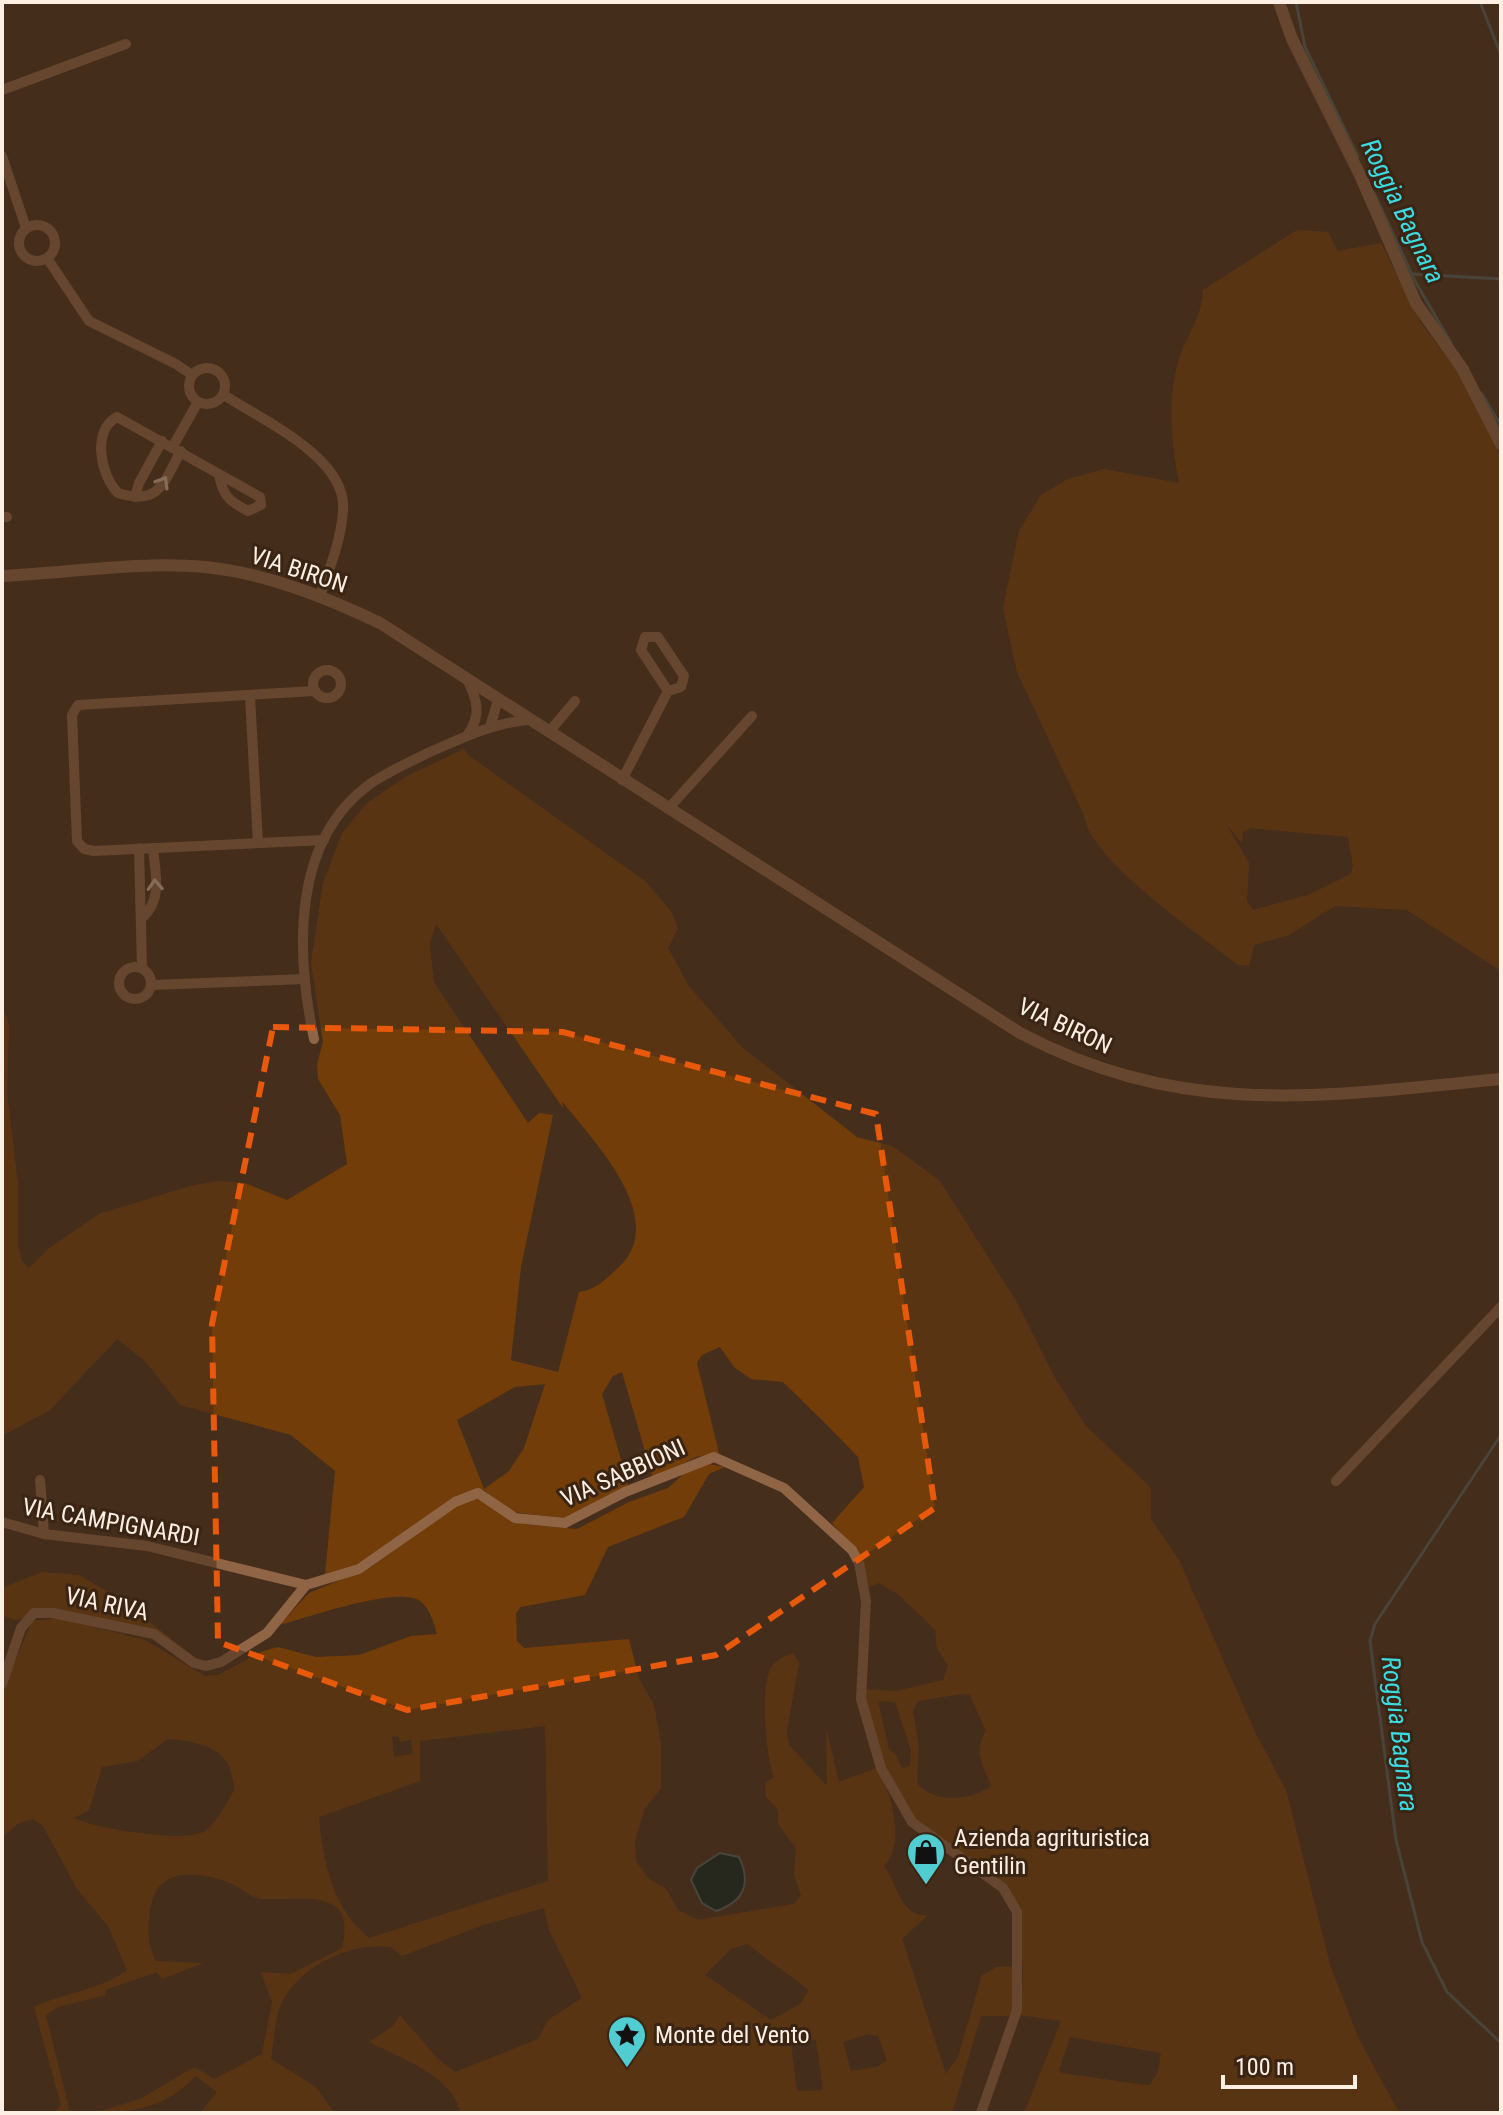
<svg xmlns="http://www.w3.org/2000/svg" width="1503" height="2115" viewBox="0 0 1503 2115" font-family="'Roboto Condensed',sans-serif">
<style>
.green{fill:#723d08;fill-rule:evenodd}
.water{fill:#002223;stroke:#4c605d;stroke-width:2}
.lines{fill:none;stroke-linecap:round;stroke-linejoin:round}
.stream{stroke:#4c605d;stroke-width:3}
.minor{stroke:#8f6545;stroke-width:10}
.tertiary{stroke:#8f6545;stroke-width:12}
.oneway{stroke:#d2b8a4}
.marked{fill:none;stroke:#e8590c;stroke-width:6;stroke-dasharray:16 10;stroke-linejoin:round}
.labels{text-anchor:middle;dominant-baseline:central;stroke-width:6;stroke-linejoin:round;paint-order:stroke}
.street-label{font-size:24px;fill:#feefe4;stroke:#3a2413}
.poi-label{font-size:24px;fill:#feefe4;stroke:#3a2413;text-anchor:start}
.water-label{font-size:26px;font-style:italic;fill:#3bdce2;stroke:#3a2413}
</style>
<rect width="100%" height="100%" fill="#452e1c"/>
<g class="green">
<path d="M1297,230l31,2 10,19 43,-8 40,80 38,51 42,82v515l-94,-61 -72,-4 -46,29 -35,10 -5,21 -11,-1c-37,-30 -149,-105 -154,-150l-67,-143 -14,-64 16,-77 22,-36 27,-16 36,-10 75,14c-7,-38 -12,-79 -2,-117 7,-26 26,-50 26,-76zM1226,824l16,19 1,-11 8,-4 97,9 5,29 -2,8 -43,21 -55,15 -6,-9 2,-38z"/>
<path d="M464,749l4,6 177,126 26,30 7,17 -10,20 20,37 54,62 115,90 35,9 47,34 76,119 40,79 31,48 65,62v31l28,41 77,174 30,56 45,178 28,71 40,74h-375l37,-92 -41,-6 3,-40 -6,-73 -104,-83 -29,-53 -21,-77 33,2 47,-11 5,-14 -11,-18 -2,-18 -36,-35 -20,-12 -10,4 -11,-34 -26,-30 32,-36 -6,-30 -35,-36 -40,-39 -32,-3 -17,-12 -14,-20 -18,8 -5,8 22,90 -23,4 -43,22 -31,-107 -9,4 -11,18 27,93 -64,32 -57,-8 -24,-21h-10l-118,78 -26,6h-5l10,-103 -44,-36 -111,-30 -35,-44 -28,-22 -67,71 -48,26v-430l7,18 -2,69 11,91v61l4,16 7,7 19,-19 51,-35 91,-28 28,-5 27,2 42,17 60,-36 -7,-49 -22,-36 -1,-15 6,-22 -12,-79 12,-80 19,-50 25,-30 40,-27zM436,924l127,184 -1,-7c31,40 107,116 58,165 -13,12 -22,23 -41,26l-21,80 -47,-12 10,-93 32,-152 -14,-2 -11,10 -94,-141 -4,-38zM545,1384l-21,64 -15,23 -25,18 -27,-69 58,-33zM961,1694l9,1 16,36c-13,23 -3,32 5,55 -20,15 -57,18 -74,-3l2,-35 -6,-38 5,-9zM878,1701l17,1 16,49 -1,15 -8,2 -6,-13 -7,-6zM1070,2037l91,16 -3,19 -8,13h-6l-82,-12 -3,-3z"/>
<path d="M709,1464l16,3 -16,7 -25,43 -76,30 -23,48 -64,12 -5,6 1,28 7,7 105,-9 10,39 15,27 7,39v44l-17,22 -9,31 1,20 13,18 17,10 12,21 20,10 96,-16 7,-9 -7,-20 2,-27 -18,-24v-14l-12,-13 -1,-14 9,-6c-8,-21 -15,-92 -2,-111 5,-7 14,-10 21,-13l6,10 -12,68 2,14 38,41 -1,-58 13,54 38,-14c14,21 29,77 7,98 13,18 18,53 44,49l-26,24 44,135 12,-17 24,-82 15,-8 19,-1 -4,50h-31l-29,97h-492c-4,-36 -64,-57 -91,-71l23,-15 8,-12 37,43 18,14 83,-33 10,-19 34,-22 -33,-68 -5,-22 -61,17 -81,31 -11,-9c-41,-5 -97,20 -112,63 -5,15 -5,33 -8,49l45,28 18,26h-134l17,-21 -21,-16c-29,30 -61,37 -102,37l46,-14 51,-30 5,-1 18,11 48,-25 10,-52 -11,-30 30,2 51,-26c3,-13 6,-31 -6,-41 -18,-14 -52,-6 -73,-8 -13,-1 -21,-11 -33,-16 -27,-11 -69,-17 -78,18 -5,21 -6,42 4,60l47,2 -41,16 -5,-7 -52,18 1,5 -48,12 -12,8 24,98h-16l7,-8 -27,-98c29,-14 67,-17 93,-37l-19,-44 -31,-37 -34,-63 -10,-7 -14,4 -17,14v-145l30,-71 27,-3 86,22 60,36 13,-1 45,-24 15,-4 38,10 43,-2 52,-19 26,-2c-3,-11 -7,-25 -17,-33 -23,-16 -113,17 -141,24l30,-32 62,-26 84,-60 22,-9 46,26 54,5 52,-27 39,-14 20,-18zM545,1726l3,155 -179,57c-36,-29 -46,-76 -50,-121l101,-36v-40zM399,1736l1,6 11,-2 2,14 -19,3 -2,-20zM168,1739c36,3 66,10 66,52 -7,11 -18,33 -29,40 -19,13 -112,-3 -131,-13l15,-8 13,-43 35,-6zM747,1944l62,46 -9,14 -29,16 -66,-45 26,-26zM868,2034l10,2 9,24 -10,7 -26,4 -8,-29zM816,2040l7,50 -26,1 -6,-48z"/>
<polygon points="42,1572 79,1575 120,1599 206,1666 163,1640 53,1613 15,1620 2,1615 2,1588"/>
</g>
<path class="water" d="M720,1853l19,4c13,27 4,45 -23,54l-14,-8 -11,-23 6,-12z"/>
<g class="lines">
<g class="stream">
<polyline points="1296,2 1305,47 1358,157"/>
<polyline points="1480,2 1501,55"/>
<polyline points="1374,193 1415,281 1451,343"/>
<polyline points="1412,274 1501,279"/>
<polyline points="1482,394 1501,426"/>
<polyline points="1501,1435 1375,1624 1370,1641 1396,1840 1422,1942 1447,1992 1501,2043"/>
</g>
<g class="minor">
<polyline points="2,90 126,44"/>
<polyline points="2,156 26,228"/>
<circle cx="37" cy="243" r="18"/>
<polyline points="47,258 89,321 176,364 192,375"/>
<circle cx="207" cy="386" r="18"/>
<path d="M224,395c38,25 124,63 119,116 -2,29 -13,57 -23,84"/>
<polyline points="173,446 198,402"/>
<path d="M181,451c-18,32 -21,55 -63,42 -17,-17 -27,-62 -1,-76l143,80 1,8 -13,6c-19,-10 -25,-15 -29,-36"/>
<polyline points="135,497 139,483 162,441"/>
<polyline points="2,517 7,517"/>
<circle cx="327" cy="684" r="14"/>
<path d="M467,679c10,20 15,36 1,55"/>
<polyline points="315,691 78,705 72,715 77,841 84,849 94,851 324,840"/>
<polyline points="250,696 258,843"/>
<polyline points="490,727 498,700"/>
<polyline points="549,732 575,701"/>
<polyline points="622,780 668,691 681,687 684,676 658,637 645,637 641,650 668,691"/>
<polyline points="668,809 752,716"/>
<polyline points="139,848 142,968"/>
<path d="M143,917c20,-18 12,-45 10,-69"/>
<circle cx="135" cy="983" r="16"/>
<polyline points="152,985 305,979"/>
<path d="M314,1039c-18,-85 -23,-198 56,-255 19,-13 40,-22 60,-32 32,-14 63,-29 98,-32"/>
<polyline points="40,1480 44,1534"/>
<polyline points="1336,1481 1501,1307"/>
<polyline points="2,1522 44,1534 147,1546 306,1585 359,1569 455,1502 478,1493 515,1518 565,1523 625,1492 714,1457 784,1488 852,1550 859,1563 866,1601 861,1699 881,1768 912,1822 1003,1888 1017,1912 1017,2010 981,2113"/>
<polyline points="2,1684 21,1628 34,1613 53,1613 154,1634 194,1663 206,1666 221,1662 267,1633 306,1585"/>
</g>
<g class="tertiary">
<polyline points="1279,2 1292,39 1360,175 1416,303 1462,368 1501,444"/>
<path d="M2,576c67,-3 136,-15 203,-9 61,6 120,30 175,56l640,410c165,87 305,63 481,46"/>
</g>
</g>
<defs><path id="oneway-chevron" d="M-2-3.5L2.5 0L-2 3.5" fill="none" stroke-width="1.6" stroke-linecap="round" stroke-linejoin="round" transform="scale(2)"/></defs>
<g class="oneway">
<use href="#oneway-chevron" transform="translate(163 482) rotate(-59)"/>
<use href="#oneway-chevron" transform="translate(155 885) rotate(-93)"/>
</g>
<path d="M0 0H1503V2115H0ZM273,1027l290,5 313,82 59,394 -219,147 -309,55 -189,-68 -6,-318z" fill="#452e1c" fill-opacity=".55" fill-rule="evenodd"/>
<path class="marked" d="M273,1027l290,5 313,82 59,394 -219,147 -309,55 -189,-68 -6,-318z"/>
<defs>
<g id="shop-pin" transform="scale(2)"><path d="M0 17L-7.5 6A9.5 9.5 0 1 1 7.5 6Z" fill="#51ccd1" stroke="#3a2413"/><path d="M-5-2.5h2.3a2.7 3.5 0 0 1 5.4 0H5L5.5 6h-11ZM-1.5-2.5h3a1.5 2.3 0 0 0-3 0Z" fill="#111"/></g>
<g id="sight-pin" transform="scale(2)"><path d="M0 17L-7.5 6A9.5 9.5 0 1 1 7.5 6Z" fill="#51ccd1" stroke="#3a2413"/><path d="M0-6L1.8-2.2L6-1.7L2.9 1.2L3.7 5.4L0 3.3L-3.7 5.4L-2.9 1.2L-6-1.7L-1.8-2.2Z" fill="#111"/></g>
</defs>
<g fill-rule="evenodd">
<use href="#shop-pin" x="926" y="1852"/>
<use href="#sight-pin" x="627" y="2035"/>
</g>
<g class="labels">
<g class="street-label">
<text transform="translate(299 570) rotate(18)">VIA BIRON</text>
<text transform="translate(1065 1026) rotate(25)">VIA BIRON</text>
<text transform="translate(623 1473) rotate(-24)">VIA SABBIONI</text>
<text transform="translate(111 1522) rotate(10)">VIA CAMPIGNARDI</text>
<text transform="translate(107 1604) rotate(12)">VIA RIVA</text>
</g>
<g class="poi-label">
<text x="954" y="1838">Azienda agrituristica<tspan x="954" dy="28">Gentilin</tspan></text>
<text x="655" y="2035">Monte del Vento</text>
</g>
<g class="water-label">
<text transform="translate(1403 211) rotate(64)">Roggia Bagnara</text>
<text transform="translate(1400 1734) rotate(83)">Roggia Bagnara</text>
</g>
</g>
<rect width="1503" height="2115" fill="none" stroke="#feefe4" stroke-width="8"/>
<path d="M1223 2075v12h132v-12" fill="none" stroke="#feefe4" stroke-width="4"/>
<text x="1235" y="2075" font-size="24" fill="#feefe4" stroke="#3a2413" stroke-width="6" paint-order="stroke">100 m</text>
</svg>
